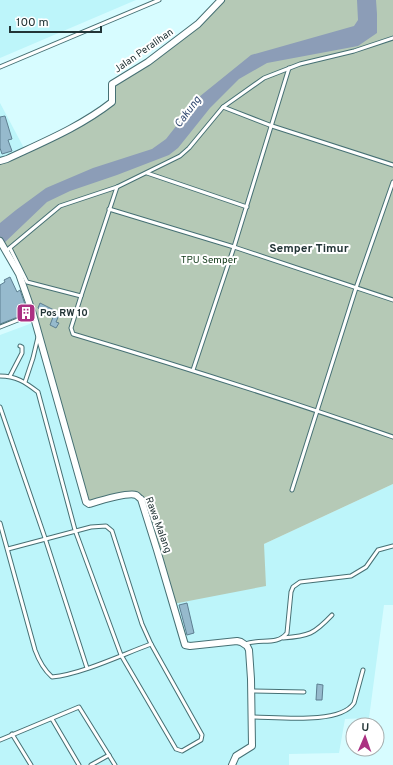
<svg xmlns="http://www.w3.org/2000/svg" width="393" height="765" viewBox="0 0 393 765" font-family="Overpass,sans-serif">
<style>
.built{fill:#bdf5fa}
.green{fill:#b5c9b6}
.water{fill:#8c9db7}
.building{fill:#96bacd;stroke:#5d7f91}
.lines{fill:none;stroke-linecap:round;stroke-linejoin:round}
.service-casing{stroke:#467074;stroke-width:5}
.minor-casing{stroke:#467074;stroke-width:8}
.service{stroke:#fff;stroke-width:3}
.minor{stroke:#fff;stroke-width:6}
.labels{text-anchor:middle;dominant-baseline:central;stroke-width:4;stroke-linejoin:round;paint-order:stroke}
.street-label{font-size:10px;fill:#223436;stroke:#fff}
.park-label{font-size:10px;fill:#0d3615;stroke:#fff}
.poi-label{font-size:10px;font-weight:bold;fill:#223436;stroke:#fff;text-anchor:start}
.water-label{font-size:11px;font-style:italic;fill:#304870;stroke:#fff}
.quarter-label{font-size:12px;font-weight:bold;fill:#223436;stroke:#fff}
</style>
<rect width="100%" height="100%" fill="#d7fcff"/>
<g class="built">
<polygon points="0,0 136,0 0,58"/>
<polygon points="0,103 25,150 0,161"/>
<polygon points="35,322 133,495 264,544 393,484 393,605 384,605 369,718 345,719 339,753 289,754 289,765 0,765 0,335"/>
</g>
<polygon class="green" points="221,0 393,0 393,484 264,544 266,586 173,604 137,495 89,504 19,274 0,241 0,161 79,125 112,102 112,84 198,24"/>
<polygon class="water" points="357,0 376,0 377,14 377,33 358,46 267,63 239,79 210,108 178,148 169,155 117,175 70,191 47,202 2,245 0,241 0,223 16,210 46,188 93,168 152,149 166,139 199,97 251,55 354,26 358,20"/>
<g class="building">
<polygon points="5,116 12,139 8,140 12,151 2,154 0,148 0,117"/>
<polygon points="10,277 17,292 20,290 28,313 0,324 0,285 5,282 4,280"/>
<polygon points="40,303 60,313 56,322 59,323 56,328 50,325 53,317 38,308"/>
<polygon points="187,603 194,633 187,635 179,605"/>
<polygon points="317,684 323,685 322,700 316,700"/>
</g>
<g class="lines">
<g class="service-casing">
<g id="service">
<polyline points="0,67 159,0"/>
<polyline points="223,107 272,126 393,165"/>
<polyline points="147,173 247,207"/>
<path d="M117,187l-36,109 -10,32 2,6c107,32 214,66 320,103"/>
<polyline points="109,209 234,247 393,300"/>
<polyline points="10,248 27,282 81,296"/>
<polyline points="6,251 60,206 117,187 180,156 189,148 223,107 264,78 300,64 354,51 393,38"/>
<polyline points="0,327 33,314"/>
<polyline points="193,370 234,247 289,68"/>
<path d="M0,376c16,0 25,6 38,16l37,138 46,125 55,94 6,2 19,-11 1,-5 -51,-91 -9,-20 -30,-93 -6,-5 -15,1 -83,22"/>
<polyline points="10,376 22,353 22,347 20,346"/>
<polyline points="25,382 33,358 38,337"/>
<polyline points="0,407 45,538 87,668"/>
<polyline points="292,490 356,288 393,182"/>
<path d="M0,523l35,127c4,11 8,19 17,27 30,-3 69,-22 99,-33"/>
<path d="M283,638c26,-2 31,-4 49,-23"/>
<path d="M245,644c15,-6 32,2 42,-11l4,-41 2,-5 7,-5 51,-6 15,-9 12,-17 15,-4"/>
<polyline points="251,691 304,692"/>
<path d="M252,717c24,0 88,8 102,-14l9,-33"/>
<polyline points="52,719 79,765"/>
<polyline points="12,734 31,765"/>
<polyline points="0,740 79,707 115,765"/>
<polyline points="91,765 109,755"/>
</g>
</g>
<g class="minor-casing">
<g id="minor">
<path d="M0,161l7,-2c36,-17 73,-32 105,-57v-18l36,-22 50,-38 23,-24"/>
<path d="M0,241l19,33 14,40 53,188 3,2c10,-3 39,-12 47,-9 2,1 3,3 5,4l16,51 28,95 5,1 47,-5 4,1 6,4 2,4 2,29 1,67 -16,10 -4,9"/>
</g>
</g>
<use href="#service" class="service"/>
<use href="#minor" class="minor"/>
</g>
<defs>
<g id="building-square" transform="scale(1)"><rect x="-9" y="-9" width="18" height="18" rx="4" fill="#ab3082" stroke="#fff"/><path d="M-4-6H4V6H1V3H-1V6H-4ZM-2.5-4.3h1.7v1.8h-1.7ZM.8-4.3h1.7v1.8H.8ZM-2.5-1h1.7V.8h-1.7ZM.8-1h1.7V.8H.8Z" fill="#fff"/></g>
</defs>
<g fill-rule="evenodd">
<use href="#building-square" x="26" y="313"/>
</g>
<g class="labels">
<g class="street-label">
<text transform="translate(144 51) rotate(-35)">Jalan Peralihan</text>
<text transform="translate(158 525) rotate(70)">Rawa Malang</text>
</g>
<g class="park-label">
<text x="209" y="260">TPU Semper</text>
</g>
<g class="poi-label">
<text x="40" y="313">Pos RW 10</text>
</g>
<g class="water-label">
<text transform="translate(188 112) rotate(-53)">Cakung</text>
</g>
<g class="quarter-label">
<text x="309" y="249">Semper Timur</text>
</g>
</g>
<g transform="translate(365 737) rotate(2)"><circle r="19" fill="#ffffff" stroke="#a7aeaf"/>
<path d="M0-3L7 15L0 10L-7 15Z" fill="#ab3082"/>
<text y="-6" font-size="11" font-weight="bold" text-anchor="middle" fill="#223436">U</text>
</g>
<path d="M10 26v6h91v-6" fill="none" stroke="#223436" stroke-width="2"/>
<text x="16" y="26" font-size="12" fill="#223436" stroke="#ffffff" stroke-width="3" paint-order="stroke">100 m</text>
</svg>
